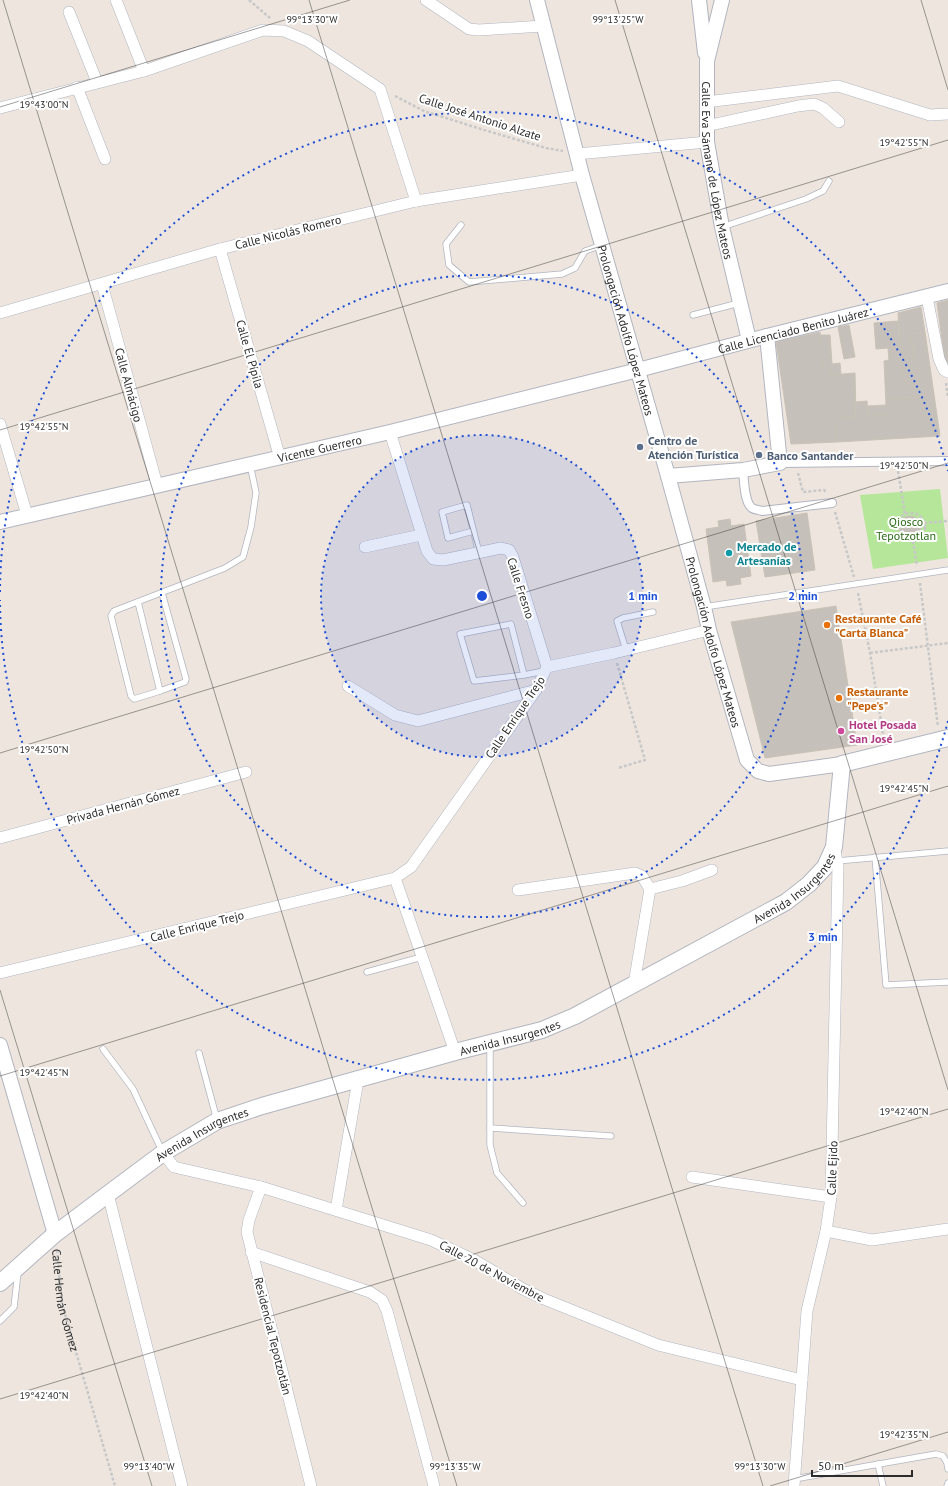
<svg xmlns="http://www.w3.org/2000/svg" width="948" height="1486" viewBox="0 0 948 1486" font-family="'PT Sans',sans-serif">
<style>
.green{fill:#b5e699}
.building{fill:#c6c0ba;stroke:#c9c2b7}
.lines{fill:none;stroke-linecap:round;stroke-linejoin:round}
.service-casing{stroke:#b2b5c0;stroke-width:7}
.pedestrian-casing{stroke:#b2b5c0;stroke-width:10}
.minor-casing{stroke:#b2b5c0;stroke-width:12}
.tertiary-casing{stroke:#b2b5c0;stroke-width:16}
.secondary-casing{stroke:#b2b5c0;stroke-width:18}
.path{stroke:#c8c8c8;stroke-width:2.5;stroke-dasharray:3 2;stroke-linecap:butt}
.service{stroke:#fff;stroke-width:5.5}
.pedestrian{stroke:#fff;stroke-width:8}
.minor{stroke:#fff;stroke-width:11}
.tertiary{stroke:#fff;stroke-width:14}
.secondary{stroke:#fff;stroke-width:16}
.ticks{fill:none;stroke:#2c2c2c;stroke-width:1;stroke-opacity:0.45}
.ring{fill:none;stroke:#1d4ed8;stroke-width:2;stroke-dasharray:2 4}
.service-dot{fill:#5c6f8a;stroke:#fff;stroke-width:1.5}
.culture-dot{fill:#0f9aa8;stroke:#fff;stroke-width:1.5}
.food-dot{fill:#e8710a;stroke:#fff;stroke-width:1.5}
.hotel-dot{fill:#d1479c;stroke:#fff;stroke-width:1.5}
.labels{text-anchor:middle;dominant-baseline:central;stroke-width:4;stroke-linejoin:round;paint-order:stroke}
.street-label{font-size:12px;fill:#2c2c2c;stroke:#fff}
.service-label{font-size:12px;font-weight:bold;fill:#4e5e75;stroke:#fff;text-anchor:start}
.park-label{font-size:12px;fill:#2c6c18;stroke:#fff}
.culture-label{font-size:12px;font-weight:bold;fill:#0d838f;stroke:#fff;text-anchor:start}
.food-label{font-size:12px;font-weight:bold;fill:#c56008;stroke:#fff;text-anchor:start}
.hotel-label{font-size:12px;font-weight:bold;fill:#b23c85;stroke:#fff;text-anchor:start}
.ticks-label{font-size:10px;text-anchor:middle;fill:#2c2c2c;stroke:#fff;stroke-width:4;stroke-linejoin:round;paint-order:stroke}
.centre{fill:#1d4ed8;stroke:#fff;stroke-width:2}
.ring-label{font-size:12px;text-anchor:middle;font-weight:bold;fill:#1d4ed8;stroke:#fff;stroke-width:4;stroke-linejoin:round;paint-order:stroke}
</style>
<rect width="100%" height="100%" fill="#eee6de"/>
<polygon class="green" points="940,489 948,558 873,569 860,495"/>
<g class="building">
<polygon points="948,300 948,368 946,369 937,303"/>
<polygon points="921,307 925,332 911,334 916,367 903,368 905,384 918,382 921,397 891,399 892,414 868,416 868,406 886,405 884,361 889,360 888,348 900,347 898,313"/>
<polygon points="898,321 900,347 876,349 874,323"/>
<polygon points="849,325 855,357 844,359 838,327"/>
<polygon points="820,332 822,366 830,365 831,375 855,373 856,417 835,418 837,442 791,444 776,342"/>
<polygon points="925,332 940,436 837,442 835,418 856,417 856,402 867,401 868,416 892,414 891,399 921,397 918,382 905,384 903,368 916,367 911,334"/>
<polygon points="820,335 830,335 832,364 840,363 841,374 831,375 830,365 822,366"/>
<polygon points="807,513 815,570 765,577 756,521"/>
<circle cx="910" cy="527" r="11"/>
<polygon points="730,519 731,526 744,524 751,576 740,578 741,584 727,586 726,580 713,582 706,529 719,527 718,521"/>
<polygon points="836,606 857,745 765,758 731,622"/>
</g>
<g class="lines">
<g class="service-casing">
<g id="service">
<polyline points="461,225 446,244 449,265 469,282 562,274 575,268 585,251 602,245"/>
<polyline points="722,227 806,199 823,191 829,181"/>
<polyline points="693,315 739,303"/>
<polyline points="473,531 448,538 442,512 467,505 479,553"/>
<polyline points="138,602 160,691 185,682 186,679 162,593"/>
<polyline points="704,607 948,570"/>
<polyline points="626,650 617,621 623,618 653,612"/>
<polyline points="524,675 511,624 460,634 474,681 524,675 544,671"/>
<polyline points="160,691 134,699 131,696 111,616 114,611 225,568 243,557 251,527 256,493 250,464"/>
<polyline points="875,857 886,985 948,982"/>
<polyline points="837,861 948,851"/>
<polyline points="367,972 422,957"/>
<polyline points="490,1044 490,1145 497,1173 523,1203"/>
<polyline points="103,1049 133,1089 162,1151"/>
<polyline points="199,1053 217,1120"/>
<polyline points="490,1128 611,1136"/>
<polyline points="0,1321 14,1307 18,1272"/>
<polyline points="878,1464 883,1486"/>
<polyline points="794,1479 936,1454 943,1456 947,1463 948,1469"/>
<polyline points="947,1486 948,1483"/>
</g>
</g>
<g class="pedestrian-casing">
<g id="pedestrian">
<polyline points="780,463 948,461"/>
<path d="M743,470c1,9 1,32 9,38 3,2 7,2 10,3l70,-8"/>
</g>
</g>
<g class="minor-casing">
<g id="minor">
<polyline points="116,0 144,71"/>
<polyline points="426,0 469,29 479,30 543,26"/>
<polyline points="69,12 97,82"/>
<polyline points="77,87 105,159"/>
<polyline points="706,102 838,86 930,115 948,114"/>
<polyline points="0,108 144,71 263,30 284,31 308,41 380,89 416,201"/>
<polyline points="706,126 798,106 814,104 823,108 839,122"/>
<polyline points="577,154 707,142"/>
<polyline points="220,249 280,458"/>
<polyline points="102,284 157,485"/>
<polyline points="927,297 939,359 944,370 948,372"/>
<polyline points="0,313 220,249 416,201 582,175"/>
<polyline points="0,424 27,515"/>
<polyline points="390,432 427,551 433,559 443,560 501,548 509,550 513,557 547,667"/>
<polyline points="365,547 421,535"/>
<polyline points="547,667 614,653 709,630"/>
<polyline points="348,686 395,715 418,721 536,690"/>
<polyline points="0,838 246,772"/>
<polyline points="395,878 455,1052"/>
<polyline points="650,889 682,881 712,870"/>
<polyline points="518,890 635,873 642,876 650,889 634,984"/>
<polyline points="0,973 395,878 411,867 536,690 547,667"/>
<polyline points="163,1153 174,1167 261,1187 431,1240 474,1260 523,1289 544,1299 658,1345 802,1380"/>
<polyline points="692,1177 831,1197"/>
<polyline points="261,1187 249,1220 247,1232 311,1486"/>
<polyline points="108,1194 182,1486"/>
<polyline points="336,1210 358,1080"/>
<polyline points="826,1231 872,1240 948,1229"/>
<polyline points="251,1252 370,1292 382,1300 387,1311 434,1486"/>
<polyline points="794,1486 807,1311 826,1231 831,1197 838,866 834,847"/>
</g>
</g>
<g class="tertiary-casing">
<g id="tertiary">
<path id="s2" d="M537,0l45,175 86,301 36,131 5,23 38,130 11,11 11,3 73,-10"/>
<polyline points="699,0 705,53"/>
<path id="s3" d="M722,0l-15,61v81l15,85 27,113"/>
<polyline points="668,476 743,470 780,463 767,336"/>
<path id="s4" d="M0,522l390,-90 248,-62 129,-34 181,-45"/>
<polyline points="0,1045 55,1234"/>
</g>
</g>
<g class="secondary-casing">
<g id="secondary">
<path id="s5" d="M0,1283l55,-49 53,-40 55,-41 54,-32 45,-15 193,-54 87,-22 33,-14 211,-114 23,-18 16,-17 9,-20 8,-83 106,-26"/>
</g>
</g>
<g class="path">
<polyline points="249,0 270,18"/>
<polyline points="395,96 424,111 484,130 546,148 563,151"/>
<polyline points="946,383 948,398"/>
<polyline points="898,471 905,514"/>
<polyline points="798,473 803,492 824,490 827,493"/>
<polyline points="835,512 854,577"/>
<circle cx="911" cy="527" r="14"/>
<polyline points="924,523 948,521"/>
<polyline points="913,541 917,566"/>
<polyline points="920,583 938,727"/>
<polyline points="858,593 870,653 884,740"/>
<polyline points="870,653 948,643"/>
<polyline points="617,663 645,760 618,768"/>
<path id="s1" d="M57,1250l5,54 53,182"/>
</g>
<use href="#service" class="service"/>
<use href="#pedestrian" class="pedestrian"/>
<use href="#minor" class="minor"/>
<use href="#tertiary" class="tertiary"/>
<use href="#secondary" class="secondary"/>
</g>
<path class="ticks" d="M3,0l454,1486M309,0l454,1486M615,0l333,1090M921,0l27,90M0,107l350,-107M0,430l948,-290M0,753l948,-290M0,990l152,496M0,1076l948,-290M0,1399l948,-290M770,1486l178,-54"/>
<circle cx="482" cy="596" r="161" fill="#1d4ed8" fill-opacity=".12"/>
<g class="ring">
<circle cx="482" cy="596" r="161"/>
<circle cx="482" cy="596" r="321"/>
<path d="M948 721A482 482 0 0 1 0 600M0 592A482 482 0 0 1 948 471"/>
</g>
<g class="service-dot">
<circle cx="640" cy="447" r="4"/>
<circle cx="759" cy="455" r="4"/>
</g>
<circle class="culture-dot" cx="729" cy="553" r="4"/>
<g class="food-dot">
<circle cx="827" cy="625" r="4"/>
<circle cx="839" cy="698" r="4"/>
</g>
<circle class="hotel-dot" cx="841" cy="731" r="4"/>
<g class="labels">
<g class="street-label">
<text transform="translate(480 117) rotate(18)">Calle José Antonio Alzate</text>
<text stroke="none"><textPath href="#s3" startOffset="173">Calle Eva Sámano de López Mateos</textPath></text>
<text transform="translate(288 232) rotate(-14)">Calle Nicolás Romero</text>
<text stroke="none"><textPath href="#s2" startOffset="342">Prolongación Adolfo López Mateos</textPath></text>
<text stroke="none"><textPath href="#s4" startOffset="816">Calle Licenciado Benito Juárez</textPath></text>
<text transform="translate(250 354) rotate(74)">Calle El Pípila</text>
<text transform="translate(129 385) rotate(75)">Calle Almácigo</text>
<text stroke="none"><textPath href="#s4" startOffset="328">Vicente Guerrero</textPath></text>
<text transform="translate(521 588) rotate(72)">Calle Fresno</text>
<text stroke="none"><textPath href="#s2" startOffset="666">Prolongación Adolfo López Mateos</textPath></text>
<text transform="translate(515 717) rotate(-56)">Calle Enrique Trejo</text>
<text transform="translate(123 805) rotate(-15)">Privada Hernán Gómez</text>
<text stroke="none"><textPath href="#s5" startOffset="900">Avenida Insurgentes</textPath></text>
<text transform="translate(197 926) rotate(-14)">Calle Enrique Trejo</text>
<text stroke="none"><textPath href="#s5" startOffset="576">Avenida Insurgentes</textPath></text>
<text stroke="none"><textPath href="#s5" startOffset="252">Avenida Insurgentes</textPath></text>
<text transform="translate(832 1168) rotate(-88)">Calle Ejido</text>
<text transform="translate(492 1271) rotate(28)">Calle 20 de Noviembre</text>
<text stroke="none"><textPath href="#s1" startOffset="51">Calle Hernán Gómez</textPath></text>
<text transform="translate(273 1336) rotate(76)">Residencial Tepotzotlán</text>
</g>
<g class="service-label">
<text x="648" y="440">Centro de<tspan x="648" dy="14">Atención Turística</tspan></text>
<text x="767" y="455">Banco Santander</text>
</g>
<g class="park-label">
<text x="906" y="521">Qiosco<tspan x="906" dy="14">Tepotzotlan</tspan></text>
</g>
<g class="culture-label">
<text x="737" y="546">Mercado de<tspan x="737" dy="14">Artesanías</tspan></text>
</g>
<g class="food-label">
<text x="835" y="618">Restaurante Café<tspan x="835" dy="14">"Carta Blanca"</tspan></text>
<text x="847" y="691">Restaurante<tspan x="847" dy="14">"Pepe's"</tspan></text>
</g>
<g class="hotel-label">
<text x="849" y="724">Hotel Posada<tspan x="849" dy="14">San José</tspan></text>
</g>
</g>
<g class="ticks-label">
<text x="312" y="23">99°13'30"W</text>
<text x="618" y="23">99°13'25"W</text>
<text x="44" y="108">19°43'00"N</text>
<text x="904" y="146">19°42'55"N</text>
<text x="44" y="430">19°42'55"N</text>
<text x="904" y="469">19°42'50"N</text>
<text x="44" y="753">19°42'50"N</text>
<text x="904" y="792">19°42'45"N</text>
<text x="44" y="1076">19°42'45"N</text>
<text x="904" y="1115">19°42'40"N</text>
<text x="44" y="1399">19°42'40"N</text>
<text x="904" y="1438">19°42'35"N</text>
<text x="149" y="1470">99°13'40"W</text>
<text x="455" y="1470">99°13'35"W</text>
<text x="760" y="1470">99°13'30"W</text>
</g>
<circle cx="482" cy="596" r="6" class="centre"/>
<g class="ring-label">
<text x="643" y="600">1 min</text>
<text x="803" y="600">2 min</text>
<text x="823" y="941">3 min</text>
</g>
<path d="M812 1470v6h100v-6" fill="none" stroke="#2c2c2c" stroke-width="2"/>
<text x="818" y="1470" font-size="12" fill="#2c2c2c" stroke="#ffffff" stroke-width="3" paint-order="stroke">50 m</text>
</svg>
